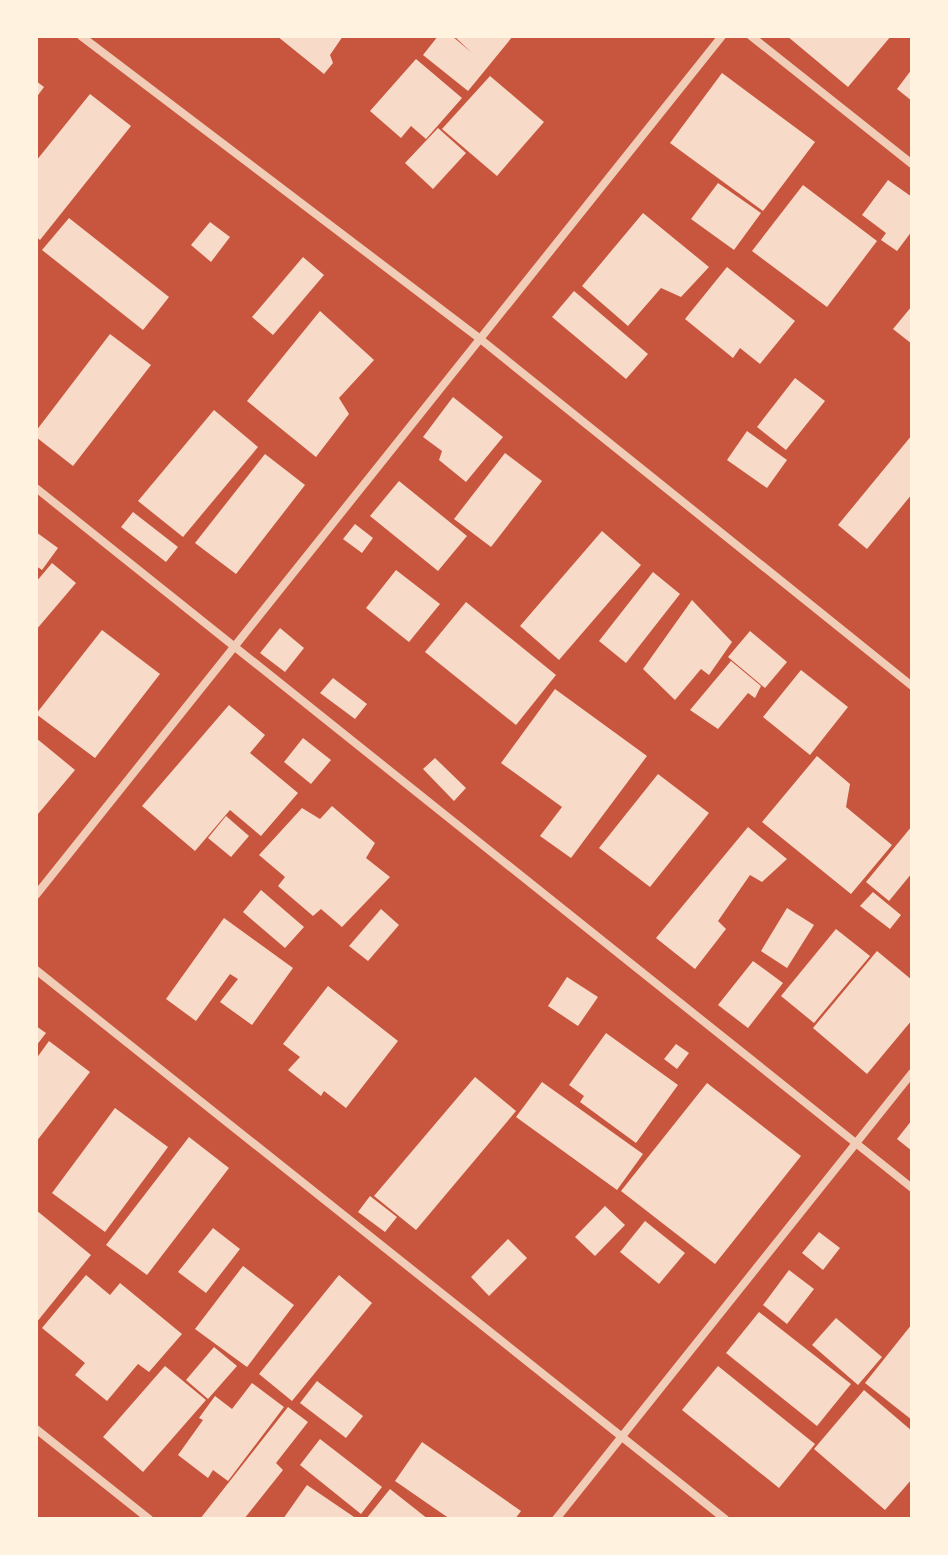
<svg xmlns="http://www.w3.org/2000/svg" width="948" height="1555" viewBox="0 0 948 1555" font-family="'Alegreya Sans',sans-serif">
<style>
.building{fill:#f7dbc8}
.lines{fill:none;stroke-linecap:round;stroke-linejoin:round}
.minor{stroke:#f1ccb7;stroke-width:8}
</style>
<rect width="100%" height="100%" fill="#c8553d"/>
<g class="building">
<polygon points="277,36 343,36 330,55 333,63 324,74"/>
<polygon points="438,36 452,36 472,53 454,36 513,36 468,91 423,55"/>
<polygon points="787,36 891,36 848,87"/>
<polygon points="416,59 462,98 426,139 411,126 401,138 370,111"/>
<polygon points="912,69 912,101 897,89"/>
<polygon points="722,73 815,142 763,211 670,143"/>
<polygon points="490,76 544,122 497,176 442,129"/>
<polygon points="36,81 44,87 36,98"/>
<polygon points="90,94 131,126 40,240 36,237 36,161"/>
<polygon points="438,128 466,153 433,189 405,163"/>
<polygon points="888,180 912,197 912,231 897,251 881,240 886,233 862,215"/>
<polygon points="718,183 761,213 734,250 691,219"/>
<polygon points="803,185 877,241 827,307 752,251"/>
<polygon points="643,213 709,267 681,297 661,288 628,326 582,286"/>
<polygon points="69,218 169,297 143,330 42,250"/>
<polygon points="210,222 230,237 211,262 191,245"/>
<polygon points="303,257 324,275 273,335 252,317"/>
<polygon points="727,267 795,321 760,364 740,348 733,358 685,319"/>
<polygon points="574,291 648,354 626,379 552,317"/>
<polygon points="912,306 912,344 893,329"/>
<polygon points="320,311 374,360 339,398 349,414 316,457 247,401"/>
<polygon points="110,334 151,365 73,466 36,437 36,431"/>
<polygon points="795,378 825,401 786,450 757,427"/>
<polygon points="453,397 503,437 466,482 439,460 442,451 423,437"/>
<polygon points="214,410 258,447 183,537 138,501"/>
<polygon points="747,431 787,460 767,488 727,460"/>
<polygon points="912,435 912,494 867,549 838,525"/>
<polygon points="505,453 542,481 491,547 454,519"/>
<polygon points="265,454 305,485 236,574 195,543"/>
<polygon points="399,481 467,536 438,571 370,516"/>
<polygon points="133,512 178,547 166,562 121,527"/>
<polygon points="355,524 373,538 362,553 343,539"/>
<polygon points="602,531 641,565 559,660 520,626"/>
<polygon points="36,532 58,548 42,570 36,566"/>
<polygon points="52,563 76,583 36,630 36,582"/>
<polygon points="396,570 440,604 409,642 366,608"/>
<polygon points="653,572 680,594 626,663 599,641"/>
<polygon points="692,600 732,642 709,675 701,669 675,700 643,669"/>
<polygon points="466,602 556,675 516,725 425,652"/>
<polygon points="280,628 304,648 285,672 260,653"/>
<polygon points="102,630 160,674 95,758 36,714"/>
<polygon points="750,631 787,662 765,688 728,657"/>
<polygon points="731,661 761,686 755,698 748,693 718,729 690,710"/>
<polygon points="801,670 848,707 810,755 763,717"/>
<polygon points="333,678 367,704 355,719 320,693"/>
<polygon points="555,689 647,756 571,858 540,836 562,807 501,763"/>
<polygon points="229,705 265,735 250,753 298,793 261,836 230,810 195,851 142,806"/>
<polygon points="36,738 75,770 38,814 36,812"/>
<polygon points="303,738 331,760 311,784 284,762"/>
<polygon points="817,756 850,784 846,807 892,845 851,894 762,822"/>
<polygon points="435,758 466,788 454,801 423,769"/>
<polygon points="658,774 709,813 650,887 599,848"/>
<polygon points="332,806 375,843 366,858 390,877 342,927 321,909 313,916 278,886 285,877 259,855 302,808 320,819"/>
<polygon points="226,816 249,836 231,857 208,838"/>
<polygon points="912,826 912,873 889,901 866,882"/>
<polygon points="748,827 787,859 762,882 750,875 718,921 726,929 695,969 656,938"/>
<polygon points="261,890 304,927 285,948 243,912"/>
<polygon points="873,892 901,915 890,929 860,906"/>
<polygon points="787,908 814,925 787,968 761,951"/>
<polygon points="381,909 399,925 368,961 349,946"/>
<polygon points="224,918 293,968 252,1025 220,1002 238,979 230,974 196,1021 166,999"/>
<polygon points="836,929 870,956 814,1023 781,996"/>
<polygon points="877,951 912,980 912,1020 867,1074 813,1028"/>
<polygon points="753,961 783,983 748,1028 718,1005"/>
<polygon points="567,977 598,997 578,1026 548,1006"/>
<polygon points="328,986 398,1041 346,1108 324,1091 321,1096 288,1070 300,1057 283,1044"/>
<polygon points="36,1026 46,1033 36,1046"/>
<polygon points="606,1033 678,1085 636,1143 580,1102 584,1096 569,1085"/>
<polygon points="49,1041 90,1072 36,1142 36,1059"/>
<polygon points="676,1044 689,1053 677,1069 664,1059"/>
<polygon points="475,1077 516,1111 416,1230 374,1196"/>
<polygon points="542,1082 643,1154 617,1190 516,1117"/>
<polygon points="707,1083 801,1156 715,1264 621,1191"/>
<polygon points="115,1108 168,1147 105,1232 52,1193"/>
<polygon points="912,1120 912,1151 897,1139"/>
<polygon points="189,1137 229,1168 147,1275 106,1245"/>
<polygon points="370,1196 397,1217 385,1232 358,1212"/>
<polygon points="605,1206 625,1225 595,1256 575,1237"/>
<polygon points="36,1210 91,1255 36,1323"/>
<polygon points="645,1221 685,1253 659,1284 620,1252"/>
<polygon points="213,1228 240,1249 206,1293 178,1272"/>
<polygon points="819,1232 840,1248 823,1270 802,1253"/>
<polygon points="508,1239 527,1258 489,1296 471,1277"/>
<polygon points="243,1266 294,1305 247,1367 195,1329"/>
<polygon points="789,1270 814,1289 787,1324 763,1305"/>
<polygon points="86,1275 110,1295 120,1283 182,1334 149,1372 138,1364 107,1401 75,1375 85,1363 42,1328"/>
<polygon points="339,1275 372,1303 292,1401 259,1374"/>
<polygon points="759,1312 851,1384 817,1426 726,1353"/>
<polygon points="836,1318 882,1357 858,1385 812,1345"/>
<polygon points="912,1324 912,1420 865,1383"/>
<polygon points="214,1347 237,1366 208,1399 186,1380"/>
<polygon points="165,1366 206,1400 143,1472 103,1437"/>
<polygon points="718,1366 815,1444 779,1488 682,1410"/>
<polygon points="317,1381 363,1416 346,1438 300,1403"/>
<polygon points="252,1383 284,1407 228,1481 213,1470 208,1478 178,1455 203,1420 199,1418 215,1396 232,1409"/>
<polygon points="864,1390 912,1431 912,1479 885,1510 814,1449"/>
<polygon points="288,1407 308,1422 276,1463 283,1470 244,1519 200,1519"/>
<polygon points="320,1439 382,1487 361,1514 300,1465"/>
<polygon points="422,1442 521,1511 515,1519 450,1519 395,1481"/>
<polygon points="307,1485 357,1519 283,1519"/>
<polygon points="390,1489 428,1519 366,1519"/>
</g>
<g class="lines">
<g class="minor">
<polyline points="81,36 479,338 912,686"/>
<polyline points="751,36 912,164"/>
<polyline points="36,488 912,1188"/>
<polyline points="36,895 722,36"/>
<polyline points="36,970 725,1519"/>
<polyline points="36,1429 149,1519"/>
<polyline points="556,1519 912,1073"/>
</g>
</g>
<rect width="948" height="1555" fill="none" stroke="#fff3e0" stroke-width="76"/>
</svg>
